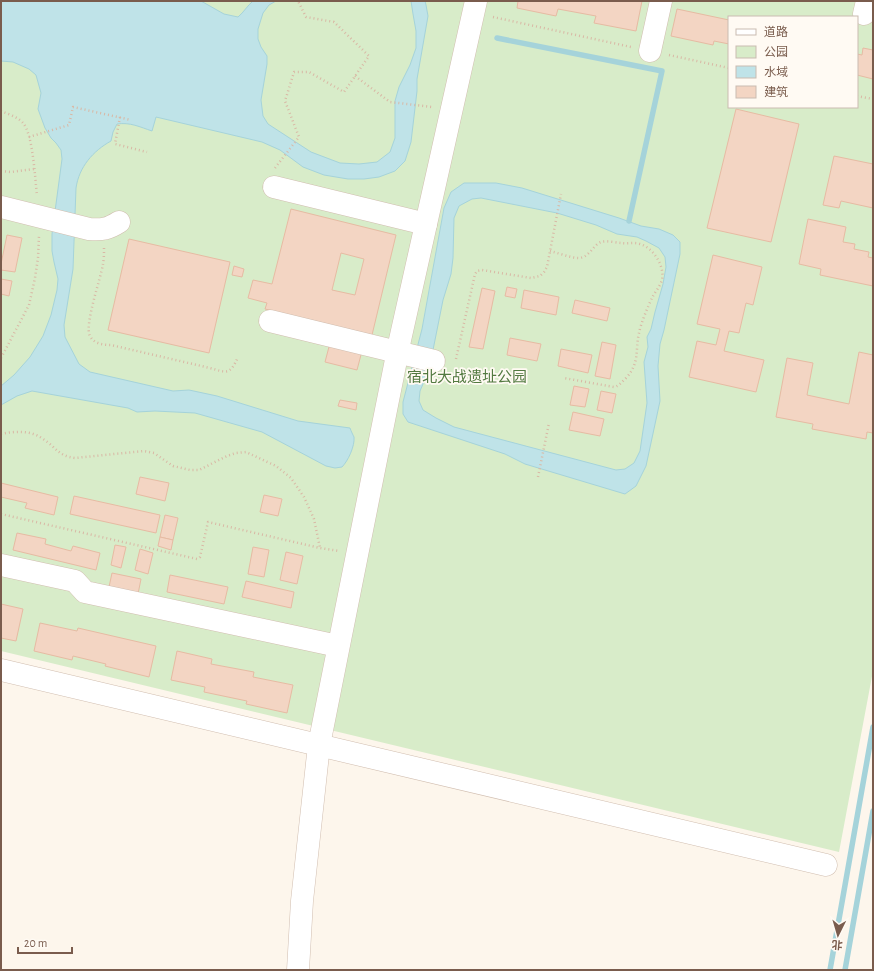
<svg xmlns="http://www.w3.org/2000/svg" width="874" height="971" viewBox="0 0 874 971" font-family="'Alegreya Sans','Noto Sans SC',sans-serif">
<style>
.green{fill:#d8ecc9;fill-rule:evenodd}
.water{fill:#bfe3e8;stroke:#a5d3da;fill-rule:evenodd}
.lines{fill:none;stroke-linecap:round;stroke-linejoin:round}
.stream{stroke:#a5d3da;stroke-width:5.5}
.building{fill:#f3d5c3;stroke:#e6bba3;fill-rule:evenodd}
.minor-casing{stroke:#d1beb0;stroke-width:23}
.path{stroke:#d9b8a5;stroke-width:2.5;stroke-dasharray:1 3;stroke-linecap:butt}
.minor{stroke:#fff;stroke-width:22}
.labels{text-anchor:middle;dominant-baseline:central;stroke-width:3.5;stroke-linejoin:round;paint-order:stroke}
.park-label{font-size:15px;fill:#537a41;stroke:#fffaf3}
</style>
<rect width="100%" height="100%" fill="#fdf6ec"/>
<path class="green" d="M1,1h872v670l-34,181 -838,-201zM729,17h128v90h-128z"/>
<g class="water">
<path d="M1,1h200l23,13 14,3c6,-5 9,-11 15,-16h23l-7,4 -6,8 -5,16v10l3,8 6,9v8l-6,36 2,16 5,8 43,28 29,11 19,1 18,-2 13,-10 5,-14v-37l4,-14 11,-22 6,-17v-17l-3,-17 -2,-13h14l1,4 2,11 -11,63v12l-6,51 -6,19 -10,10 -16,6 -15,2h-16l-24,-4 -21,-8 -23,-17 -18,-8 -106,-25 -4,14c-12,-4 -22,-9 -35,-7l-4,8 -2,9c-18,10 -32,26 -35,47l-3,81 -9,56 1,12 14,27 11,8 83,19 16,-1 28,6 81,25 52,7c1,3 3,7 4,9 1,9 -6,24 -12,30l-7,1 -9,-2 -64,-34 -67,-19 -40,-2 -18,1 -9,-4 -96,-17 -15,5 -16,9v-19l13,-11 16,-18 13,-21 8,-21 6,-25 1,-11 -4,-17 -2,-11v-17l10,-75 -1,-9 -5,-7 -5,-5 -6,-10 -7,-19 3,-16 -5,-18 -7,-6 -16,-7 -12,-1z"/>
<path d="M464,183h32l26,5 97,30 22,8 18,3 14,6 7,7v12l-16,76 -4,14 -2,22 2,35 -14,65 -10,20 -11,8 -100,-30 -20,-10 -97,-32 -5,-8v-12l19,-73 22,-121 7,-16zM481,198l76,15 39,12 21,9 20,3 9,4 13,7 6,9 1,10 -3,17 -8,28 -4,17 -4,8 1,10 -4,15 3,41 -7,48 -6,12 -9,6 -9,1 -162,-43 -18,-9 -13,-8 -4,-9 1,-10 9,-21 14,-70 8,-26 2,-16 1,-40 5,-12 13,-7z"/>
</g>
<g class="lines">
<g class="stream">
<polyline points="497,38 662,71 629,221"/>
<polyline points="830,970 873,727"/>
<polyline points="845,970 873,811"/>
</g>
</g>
<g class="building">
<polygon points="518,1 642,1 636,31 594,23 596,16 558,9 556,16 517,8"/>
<polygon points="677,9 729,20 729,44 714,41 713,45 671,36"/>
<polygon points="863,48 873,50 873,79 857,75 857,54 862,55"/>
<polygon points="736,109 799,124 771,242 707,228"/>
<polygon points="834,156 873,164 873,208 841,201 839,208 823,205"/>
<path d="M291,209l105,26 -24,100 -107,-26 2,-6 -19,-5 5,-18 19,4zM341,253l23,6 -9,36 -23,-5z"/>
<polygon points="808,219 846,227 843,242 855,244 854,249 869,252 868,257 873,258 873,286 820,275 821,269 799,264"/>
<polygon points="7,235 22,238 15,272 1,270 1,264"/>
<polygon points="129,239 230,262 209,353 108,330"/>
<polygon points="713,255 762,267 753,305 746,303 739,333 729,331 724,351 764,360 756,392 689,377 697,341 716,345 720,329 697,324"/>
<polygon points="234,266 244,269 242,277 232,275"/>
<polygon points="1,279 12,281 9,296 1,294"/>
<polygon points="507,287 517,289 515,298 505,296"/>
<polygon points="482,288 495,291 483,349 469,347"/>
<polygon points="524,290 559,297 556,315 521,308"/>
<polygon points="575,300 610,308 607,321 572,313"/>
<polygon points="510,338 541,344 537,361 507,355"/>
<polygon points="602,342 616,345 610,379 595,376"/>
<polygon points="330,343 362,351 357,370 325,362"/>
<polygon points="561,349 592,355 588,373 558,366"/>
<polygon points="859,352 873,355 873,433 867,432 866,439 812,429 813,424 776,417 787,358 813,363 807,395 849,404"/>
<polygon points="574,386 589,389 585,407 570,405"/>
<polygon points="601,391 616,394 612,413 597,410"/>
<polygon points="340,400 357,403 356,410 338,406"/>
<polygon points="573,412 604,419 600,436 569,430"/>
<polygon points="140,477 169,483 165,501 136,494"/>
<polygon points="1,483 58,497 54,515 25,508 27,503 1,497 1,499"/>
<polygon points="264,495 282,499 278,516 260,512"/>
<polygon points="74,496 160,515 156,533 70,514"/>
<polygon points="165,515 178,518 173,540 160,537"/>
<polygon points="17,533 46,539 45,544 71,551 73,546 100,553 96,570 13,550"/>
<polygon points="160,537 173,540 171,550 158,546"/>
<polygon points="115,545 126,547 121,568 111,565"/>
<polygon points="253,547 269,550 264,577 248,574"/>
<polygon points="140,549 153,553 148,574 135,570"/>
<polygon points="286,552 303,556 297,584 280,580"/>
<polygon points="112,573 141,579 138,594 109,587"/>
<polygon points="170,575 228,587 224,604 167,592"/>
<polygon points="246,581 294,592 291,608 242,597"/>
<polygon points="1,604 23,609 16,641 1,638"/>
<polygon points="40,623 77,631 78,628 156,646 149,677 105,666 106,664 73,656 72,660 34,651"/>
<polygon points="177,651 212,659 211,664 254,672 253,677 293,685 287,713 246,704 247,701 204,692 205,687 171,680"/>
</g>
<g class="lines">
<g class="minor-casing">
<g id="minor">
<polyline points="864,14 867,1"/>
<polyline points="650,51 661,1"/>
<polyline points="274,187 426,224"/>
<path d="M1,207l88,22c14,1 19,0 30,-7"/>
<polyline points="270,321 434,361"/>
<polyline points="1,565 75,581 85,592 338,646"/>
<polyline points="1,670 826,865"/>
<polyline points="298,970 302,901 319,745 400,340 476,1"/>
</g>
</g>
<g class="path">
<polyline points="493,17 631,47"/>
<polyline points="669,55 729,68"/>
<polyline points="355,76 390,102 432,107"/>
<polyline points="857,96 873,99"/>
<path d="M1,111c7,3 17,6 22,12 10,11 12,56 14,72"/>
<polyline points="120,117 115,144 147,152"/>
<polyline points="29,137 69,125 73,107 131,120"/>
<polyline points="275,168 299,137 285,101 294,72 309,72 344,92 369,56 334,22 306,17 298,1"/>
<polyline points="1,171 11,172 34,169"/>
<path d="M104,248c0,5 0,11 -1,16 -2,14 -19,61 -13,72 4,8 14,9 21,9l99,23c17,5 20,7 28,-11"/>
<path d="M550,251c9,2 20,7 29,7 11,-1 14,-13 22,-16 6,-2 15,1 21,1 6,1 12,-1 18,1 14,4 25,23 22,36 -2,6 -6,11 -9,16 -5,10 -12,27 -14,37 -4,18 1,30 -13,45 -4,4 -7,8 -12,9l-50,-9"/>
<polyline points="1,358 29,305 35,278 38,258 39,236"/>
<polyline points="456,359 475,274 477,271 482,270 531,278 540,276 544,272 547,267 561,194"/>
<path d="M1,434c14,-3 30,-4 42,5 13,8 15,17 32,19l69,-7 10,2 19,13 17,4h9l28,-14 9,-3 10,-1 30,14 15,12 13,19 10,22 6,29"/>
<polyline points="538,477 549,423"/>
<polyline points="1,514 197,559 200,557 208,522 320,548 339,551"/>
</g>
<use href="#minor" class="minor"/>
</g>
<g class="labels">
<g class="park-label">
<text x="467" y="377">宿北大战遗址公园</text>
</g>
</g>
<rect width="874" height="971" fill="none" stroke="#7a5c4d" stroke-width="4"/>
<rect x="728" y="16" width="130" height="92" fill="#fffaf3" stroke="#cabbb1"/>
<rect x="736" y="29" width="20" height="6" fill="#ffffff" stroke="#cabbb1"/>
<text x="764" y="36" font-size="12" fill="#7a5c4d">道路</text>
<rect x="736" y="46" width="20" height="12" fill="#d8ecc9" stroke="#cabbb1"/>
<text x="764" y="56" font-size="12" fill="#7a5c4d">公园</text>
<rect x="736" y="66" width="20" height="12" fill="#bfe3e8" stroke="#cabbb1"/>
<text x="764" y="76" font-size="12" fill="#7a5c4d">水域</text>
<rect x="736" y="86" width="20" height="12" fill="#f3d5c3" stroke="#cabbb1"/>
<text x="764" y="96" font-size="12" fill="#7a5c4d">建筑</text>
<g transform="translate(838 935) rotate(185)" stroke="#fffaf3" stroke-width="3" paint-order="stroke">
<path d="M0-3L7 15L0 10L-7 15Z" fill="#7a5c4d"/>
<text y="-6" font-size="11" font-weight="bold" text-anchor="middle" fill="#7a5c4d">北</text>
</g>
<path d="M18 947v6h54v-6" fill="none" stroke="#7a5c4d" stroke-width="2"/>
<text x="24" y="947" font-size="12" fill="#7a5c4d" stroke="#fffaf3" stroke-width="3" paint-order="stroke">20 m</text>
</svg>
